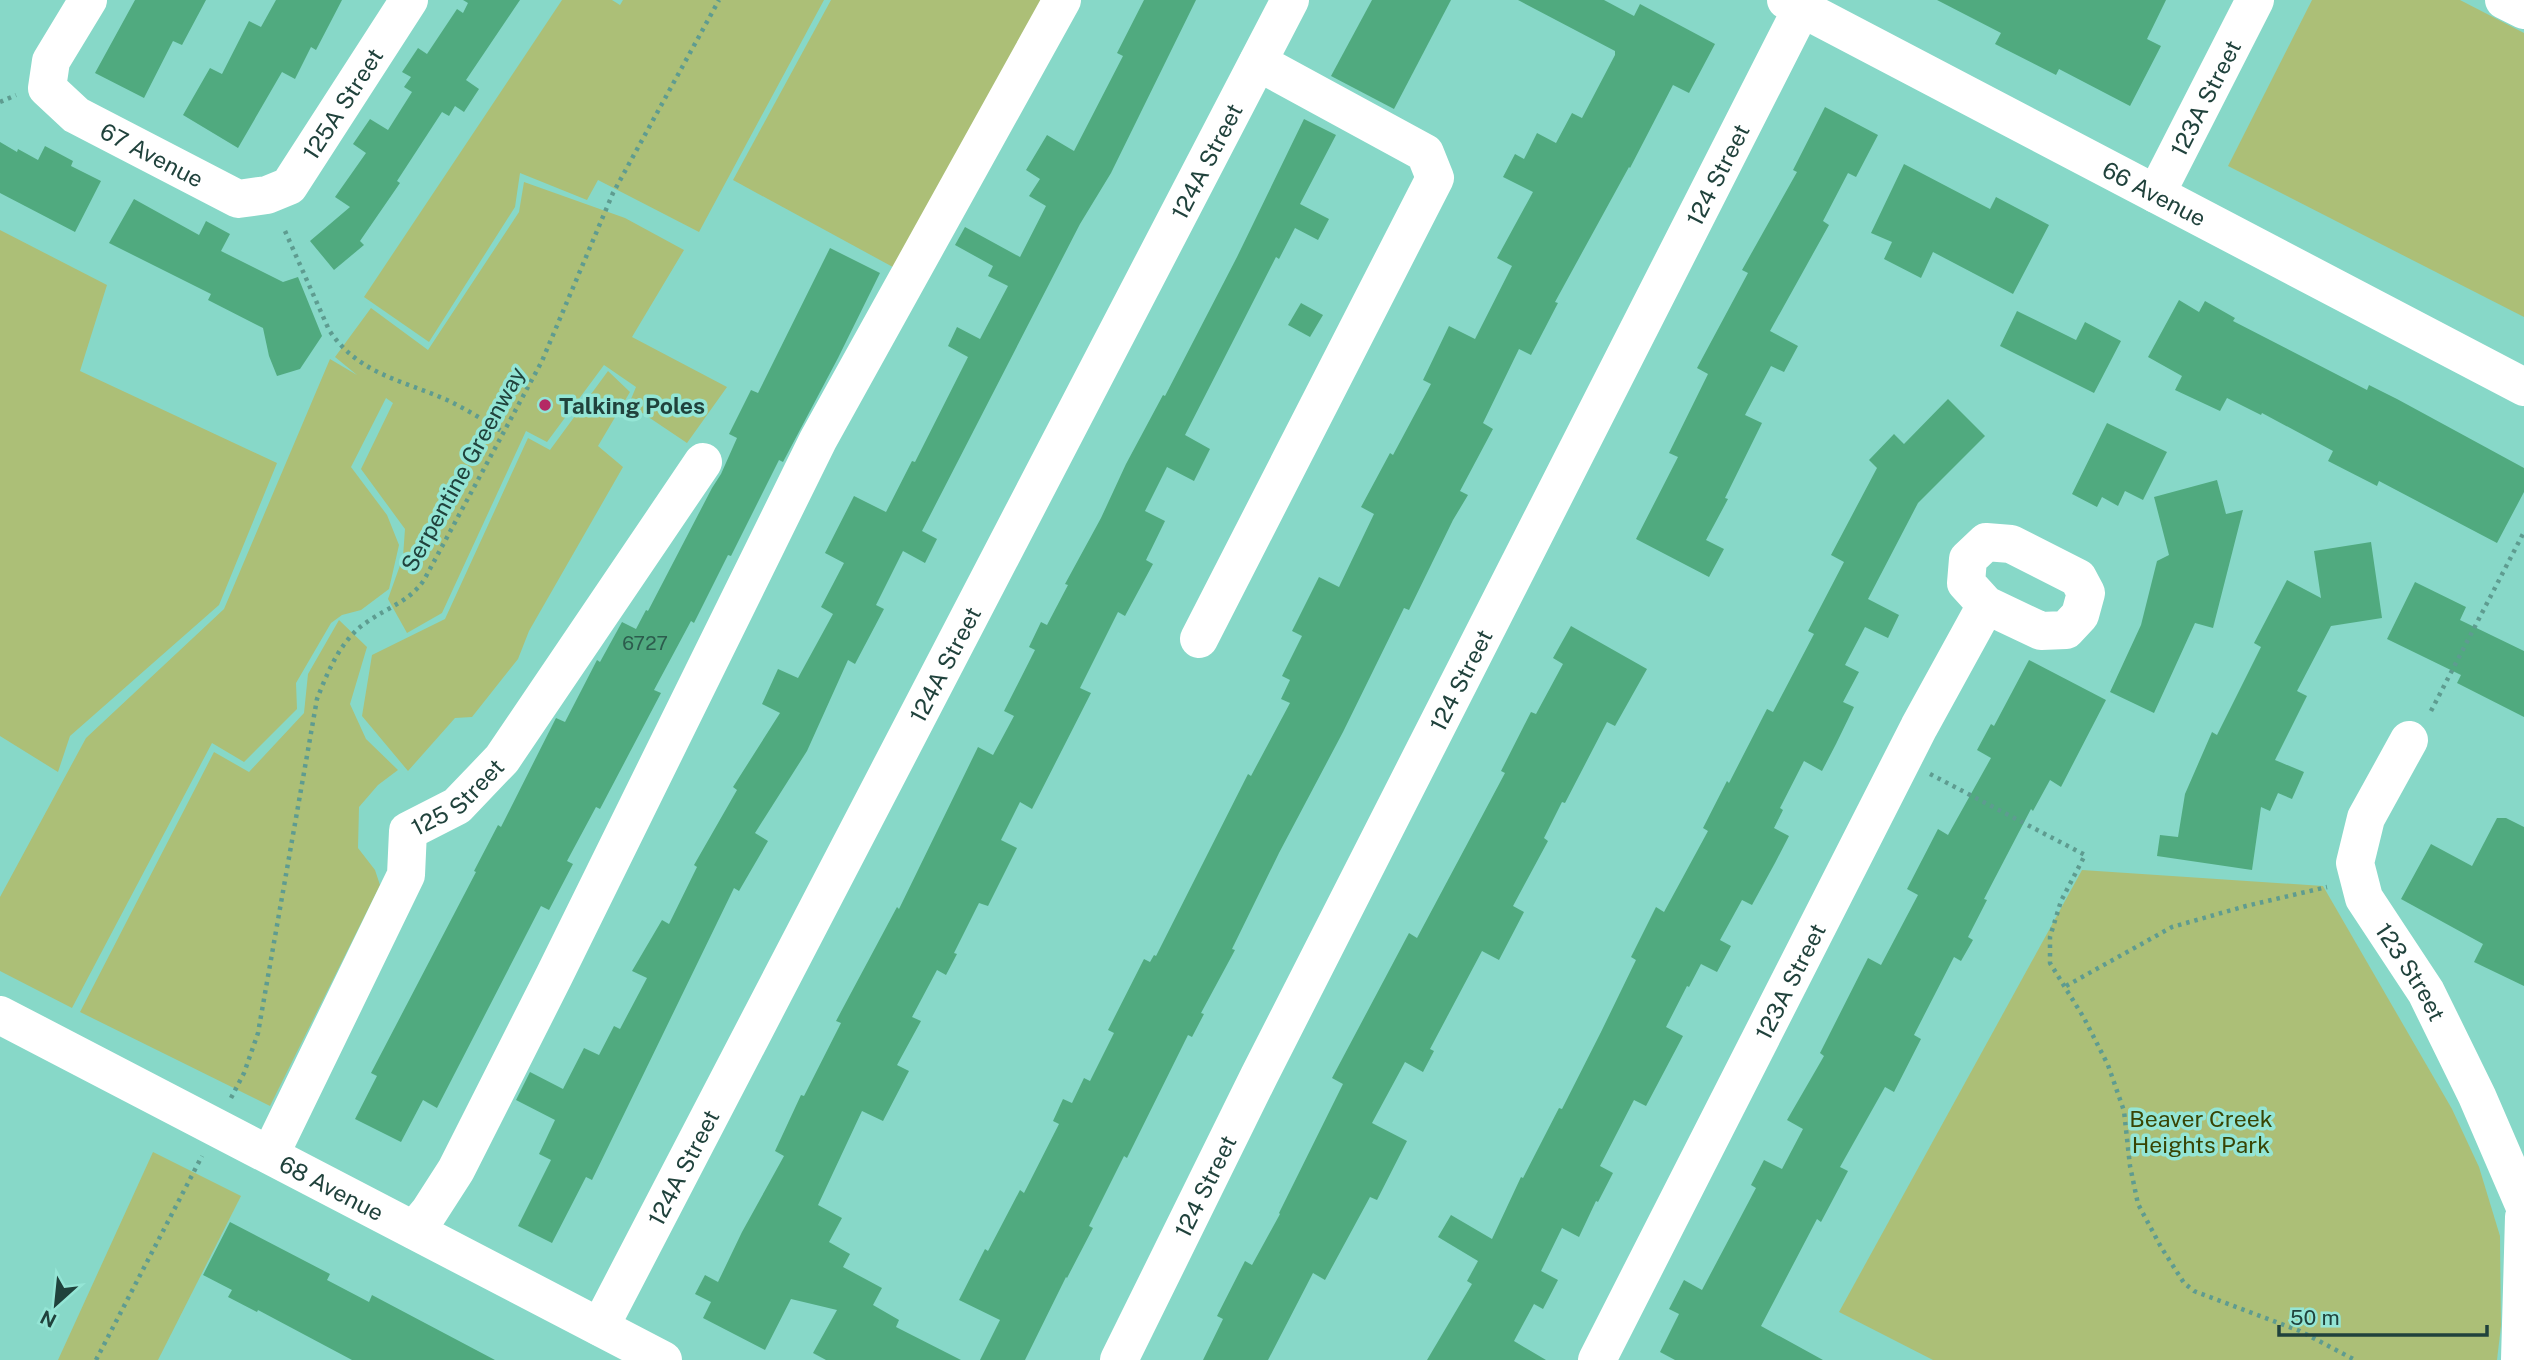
<svg xmlns="http://www.w3.org/2000/svg" width="2524" height="1360" viewBox="0 0 2524 1360" font-family="'Public Sans',sans-serif">
<style>
.green{fill:#acbf77}
.building{fill:#50aa7f}
.lines{fill:none;stroke-linecap:round;stroke-linejoin:round}
.path{stroke:#5e9c90;stroke-width:4.5;stroke-dasharray:3.5 5;stroke-linecap:butt}
.minor{stroke:#fff;stroke-width:38}
.poi-dot{fill:#b42964;stroke:#94e5d5;stroke-width:2.5}
.labels{text-anchor:middle;dominant-baseline:central;stroke-width:7;stroke-linejoin:round;paint-order:stroke}
.number-label{font-size:19px;fill:#2c5c4d}
.street-label{font-size:23px;fill:#20423c;stroke:#94e5d5}
.poi-label{font-size:23px;font-weight:bold;fill:#20423c;stroke:#94e5d5;text-anchor:start}
.park-label{font-size:23px;fill:#384404;stroke:#94e5d5}
</style>
<rect width="100%" height="100%" fill="#87d8c8"/>
<g class="green">
<polygon points="562,0 612,0 620,5 623,0 824,0 699,232 598,180 587,200 520,173 515,207 429,342 364,297"/>
<polygon points="831,0 1043,0 902,272 733,180"/>
<polygon points="2312,0 2460,0 2524,33 2524,317 2228,166"/>
<polygon points="524,182 625,218 684,250 632,337 727,387 687,443 629,404 636,387 604,365 547,442 526,431 442,613 407,633 388,599 403,557 405,529 361,469 393,403 386,398 351,467 387,515 399,545 389,589 361,610 342,615 331,623 296,683 297,709 244,762 212,743 72,1008 0,971 0,897 86,738 224,609 330,359 357,375 335,357 371,308 428,350 519,212"/>
<polygon points="0,230 107,285 80,371 277,463 219,605 70,736 58,772 0,736"/>
<polygon points="608,371 630,392 598,446 623,467 529,631 518,659 472,717 455,718 408,771 362,716 372,655 445,619 528,438 550,450"/>
<polygon points="339,620 367,647 350,704 366,739 398,770 378,785 359,807 358,848 375,870 380,885 270,1106 80,1012 214,752 249,772 304,713 308,674"/>
<polygon points="2082,870 2323,886 2452,1109 2479,1167 2500,1236 2501,1326 2497,1360 1933,1360 1839,1312"/>
<polygon points="153,1152 241,1196 158,1360 58,1360"/>
</g>
<g class="building">
<polygon points="135,0 206,0 182,45 173,41 144,98 95,73"/>
<polygon points="276,0 342,0 316,50 311,47 295,79 282,72 238,148 183,115 210,68 222,74 249,21 261,27"/>
<polygon points="463,0 520,0 466,80 479,89 464,112 455,106 449,116 442,112 397,181 400,183 360,241 364,245 334,270 310,241 350,207 335,197 366,153 353,144 370,119 388,130 412,92 404,87 411,77 402,72 418,48 427,54 457,9 463,13 468,3"/>
<polygon points="1144,0 1196,0 1111,173 1080,224 922,531 937,539 925,563 903,551 876,605 884,609 855,664 848,660 807,751 755,833 768,841 739,891 734,888 592,1180 586,1177 552,1243 518,1226 551,1160 539,1154 555,1120 516,1100 530,1072 563,1089 584,1048 599,1055 614,1026 620,1029 647,978 632,971 662,920 669,924 697,867 694,865 737,790 733,787 780,713 762,704 778,669 798,678 833,614 821,607 844,563 825,553 854,496 886,512 912,461 915,462 968,357 948,346 957,327 980,339 1008,286 988,276 993,266 955,245 965,227 1020,257 1046,206 1029,196 1040,179 1026,170 1047,135 1074,151 1123,56 1117,53"/>
<polygon points="1372,0 1451,0 1394,109 1331,76"/>
<polygon points="1518,0 1604,0 1634,16 1640,4 1715,44 1689,93 1673,85 1630,168 1629,167 1555,302 1558,303 1531,355 1519,349 1483,423 1493,429 1460,491 1468,495 1453,520 1409,610 1404,608 1343,732 1279,853 1232,949 1235,950 1201,1013 1204,1014 1192,1037 1188,1035 1127,1158 1124,1156 1089,1226 1093,1228 1067,1278 1066,1277 1025,1360 980,1360 1000,1320 959,1300 985,1249 988,1251 1020,1190 1024,1193 1059,1124 1053,1121 1063,1099 1072,1103 1084,1078 1090,1081 1114,1033 1108,1030 1144,959 1150,962 1154,955 1156,956 1248,774 1251,776 1290,703 1281,699 1290,680 1282,676 1302,636 1292,631 1319,577 1339,587 1374,514 1361,507 1390,453 1393,455 1431,384 1423,380 1449,326 1475,339 1512,266 1497,258 1533,192 1503,177 1515,154 1524,159 1537,133 1556,143 1572,113 1582,118 1615,55 1615,51"/>
<polygon points="1937,0 2166,0 2147,39 2161,46 2130,106 2059,69 2056,75 1995,44 2001,33"/>
<polygon points="1825,107 1878,135 1856,177 1848,173 1823,221 1829,225 1770,331 1798,346 1784,372 1771,366 1745,415 1762,423 1725,498 1728,499 1706,540 1724,549 1709,577 1636,539 1678,457 1669,453 1708,374 1697,368 1748,273 1742,270 1797,172 1793,170"/>
<polygon points="1304,119 1336,135 1300,204 1329,219 1318,240 1295,228 1279,259 1276,257 1185,435 1210,449 1194,481 1167,467 1145,511 1165,521 1146,560 1153,564 1125,616 1118,612 1080,688 1091,693 1032,809 1020,802 1001,840 1017,848 988,906 979,903 954,953 957,954 946,975 937,970 912,1017 921,1021 897,1065 909,1071 883,1121 862,1111 818,1205 842,1218 829,1242 850,1254 843,1267 882,1288 873,1305 899,1320 896,1327 961,1360 826,1360 813,1353 837,1310 791,1299 765,1350 703,1318 711,1302 695,1294 705,1275 718,1282 742,1232 784,1156 775,1151 801,1095 804,1096 841,1023 836,1021 897,907 899,909 978,747 993,755 1014,716 1004,711 1035,650 1029,647 1041,622 1047,625 1068,585 1065,584 1101,518 1126,464 1163,395 1165,396 1237,257"/>
<polygon points="0,142 17,152 18,149 38,160 45,146 73,161 71,166 101,181 75,232 0,193"/>
<polygon points="1904,164 1990,209 1996,197 2049,225 2013,294 1933,252 1921,278 1884,259 1892,242 1871,233"/>
<polygon points="134,199 199,235 206,221 230,234 221,251 283,282 298,277 322,336 300,369 277,376 269,356 263,328 208,300 211,294 109,243"/>
<polygon points="830,248 880,273 838,358 783,462 779,460 731,556 728,555 694,623 691,621 654,690 661,693 600,809 596,807 567,861 573,864 549,910 541,906 437,1108 423,1100 401,1142 355,1119 377,1076 371,1073 476,872 474,871 498,825 501,827 556,718 565,722 597,660 600,662 622,622 636,629 646,610 648,611 712,488 721,474 737,438 729,434 751,390 758,393"/>
<polygon points="2179,300 2199,312 2205,301 2235,318 2233,321 2367,390 2369,385 2397,399 2524,468 2524,492 2497,543 2379,481 2377,486 2328,461 2333,451 2262,413 2261,415 2227,398 2220,411 2175,390 2182,376 2148,357"/>
<polygon points="1301,303 1323,315 1310,337 1288,325"/>
<polygon points="2017,311 2076,340 2085,322 2121,341 2094,393 2000,346"/>
<polygon points="1948,399 1985,436 1918,503 1868,599 1899,615 1888,638 1865,627 1845,665 1859,672 1843,702 1854,707 1836,744 1822,771 1804,761 1780,808 1783,810 1774,828 1789,836 1775,863 1752,905 1742,900 1720,940 1731,946 1717,972 1701,964 1689,987 1687,986 1666,1027 1683,1036 1646,1106 1634,1100 1600,1166 1613,1173 1598,1202 1596,1201 1579,1237 1562,1228 1541,1271 1558,1280 1543,1309 1534,1304 1514,1341 1546,1360 1427,1360 1472,1284 1467,1281 1478,1261 1438,1237 1451,1215 1492,1239 1521,1177 1523,1178 1559,1108 1562,1109 1601,1032 1636,960 1631,957 1656,907 1664,912 1708,831 1703,828 1727,781 1729,783 1767,709 1773,712 1814,634 1808,631 1844,562 1831,555 1877,468 1869,460 1894,434 1904,444"/>
<polygon points="2107,423 2167,452 2143,500 2125,491 2118,506 2102,497 2097,507 2072,494"/>
<polygon points="2217,480 2226,514 2243,510 2213,628 2195,623 2154,713 2110,692 2141,625 2157,561 2169,555 2154,497"/>
<polygon points="2371,542 2382,618 2331,626 2297,691 2307,696 2275,760 2304,772 2292,799 2278,793 2270,811 2261,807 2252,870 2157,856 2160,835 2178,837 2185,794 2212,732 2217,735 2261,647 2254,643 2287,580 2321,598 2314,551"/>
<polygon points="2415,582 2466,607 2460,620 2524,651 2524,717 2457,683 2461,675 2387,639"/>
<polygon points="1571,626 1647,669 1615,726 1607,722 1565,803 1562,802 1544,838 1548,841 1513,906 1524,912 1499,960 1482,951 1430,1049 1434,1051 1423,1072 1405,1062 1372,1123 1407,1141 1377,1200 1370,1197 1325,1280 1313,1273 1268,1360 1203,1360 1223,1319 1217,1316 1245,1261 1252,1265 1280,1214 1279,1213 1343,1084 1332,1078 1409,933 1417,938 1505,773 1501,771 1531,712 1536,714 1563,664 1553,658"/>
<polygon points="2029,660 2106,700 2061,787 2050,780 2033,811 2031,809 1984,899 1987,900 1968,937 1973,940 1961,961 1954,957 1914,1035 1921,1039 1894,1092 1885,1087 1840,1167 1848,1171 1821,1222 1817,1219 1761,1326 1823,1360 1675,1360 1660,1352 1679,1314 1669,1309 1684,1280 1702,1290 1756,1188 1751,1185 1764,1160 1782,1169 1803,1129 1787,1120 1824,1056 1820,1053 1868,958 1881,965 1918,895 1907,889 1938,829 1948,835 1991,758 1977,750 1991,724 1994,726"/>
<polygon points="2497,818 2506,818 2524,827 2524,986 2474,962 2483,944 2401,899 2431,844 2472,866"/>
<polygon points="230,1222 330,1274 327,1280 369,1302 372,1295 495,1360 352,1360 258,1310 257,1312 228,1297 232,1290 203,1275"/>
</g>
<g class="lines">
<g class="path">
<polyline points="0,102 16,95"/>
<path d="M285,231l44,99c29,44 73,50 118,70 19,9 38,21 56,32"/>
<polyline points="2431,711 2524,532"/>
<polyline points="1930,774 2085,855 2061,901 2050,937 2050,963 2084,1018 2108,1065 2124,1111 2130,1166 2138,1204 2161,1247 2184,1283 2194,1291 2300,1331 2355,1360"/>
<polyline points="2066,986 2172,927 2246,906 2327,887"/>
<path d="M231,1098l13,-25 14,-40 59,-334c11,-28 24,-60 50,-77 21,-15 42,-20 57,-42l118,-219 71,-168 106,-193"/>
<polyline points="96,1360 202,1156"/>
</g>
<g class="minor">
<path id="s1" d="M88,0l-37,61 -4,27 29,27 162,84 29,-4 22,-9 120,-186"/>
<path id="s2" d="M1786,0l738,387"/>
<polyline points="2504,0 2524,10"/>
<path id="s3" d="M2156,194l99,-194"/>
<polygon points="1986,542 2011,544 2078,578 2086,593 2080,615 2066,630 2041,631 1986,605 1966,583 1968,559"/>
<polyline points="1199,639 1435,178 1425,153 1258,62"/>
<path id="s4" d="M2409,740l-43,78 -11,45 9,35 62,94 51,104 47,109"/>
<path id="s5" d="M0,1015l663,345"/>
<path id="s6" d="M270,1155l136,-280 2,-44 49,-25 45,-47 201,-297"/>
<polyline points="414,1230 429,1212 456,1170 554,976 818,440 1062,0"/>
<path id="s7" d="M600,1327l690,-1327"/>
<path id="s8" d="M1119,1360l140,-284 547,-1076"/>
<path id="s9" d="M1597,1360l322,-633 67,-122"/>
<polyline points="2520,1360 2524,1217"/>
</g>
</g>
<circle class="poi-dot" cx="545" cy="405" r="7"/>
<g class="labels">
<g class="number-label">
<text x="645" y="643">6727</text>
</g>
<g class="street-label">
<text stroke="none"><textPath href="#s3" startOffset="108">123A Street</textPath></text>
<text stroke="none"><textPath href="#s1" startOffset="472">125A Street</textPath></text>
<text stroke="none"><textPath href="#s1" startOffset="224">67 Avenue</textPath></text>
<text stroke="none"><textPath href="#s7" startOffset="1314">124A Street</textPath></text>
<text stroke="none"><textPath href="#s8" startOffset="1328">124 Street</textPath></text>
<text stroke="none"><textPath href="#s2" startOffset="416">66 Avenue</textPath></text>
<text transform="translate(463 469) rotate(-61)">Serpentine Greenway</text>
<text stroke="none"><textPath href="#s7" startOffset="747">124A Street</textPath></text>
<text stroke="none"><textPath href="#s8" startOffset="761">124 Street</textPath></text>
<text stroke="none"><textPath href="#s6" startOffset="416">125 Street</textPath></text>
<text stroke="none"><textPath href="#s4" startOffset="259">123 Street</textPath></text>
<text stroke="none"><textPath href="#s9" startOffset="425">123A Street</textPath></text>
<text stroke="none"><textPath href="#s7" startOffset="180">124A Street</textPath></text>
<text stroke="none"><textPath href="#s8" startOffset="194">124 Street</textPath></text>
<text stroke="none"><textPath href="#s5" startOffset="374">68 Avenue</textPath></text>
</g>
<g class="poi-label">
<text x="559" y="405">Talking Poles</text>
</g>
<g class="park-label">
<text x="2201" y="1118">Beaver Creek<tspan x="2201" dy="26">Heights Park</tspan></text>
</g>
</g>
<g transform="translate(56 1304) rotate(207)" stroke="#94e5d5" stroke-width="5" paint-order="stroke">
<path d="M0-5L12 26L0 18L-12 26Z" fill="#20423c"/>
<text y="-10" font-size="19" font-weight="bold" text-anchor="middle" fill="#20423c">N</text>
</g>
<path d="M2279 1325v10h208v-10" fill="none" stroke="#20423c" stroke-width="3.5"/>
<text x="2290" y="1325" font-size="21" fill="#20423c" stroke="#94e5d5" stroke-width="5" paint-order="stroke">50 m</text>
</svg>
